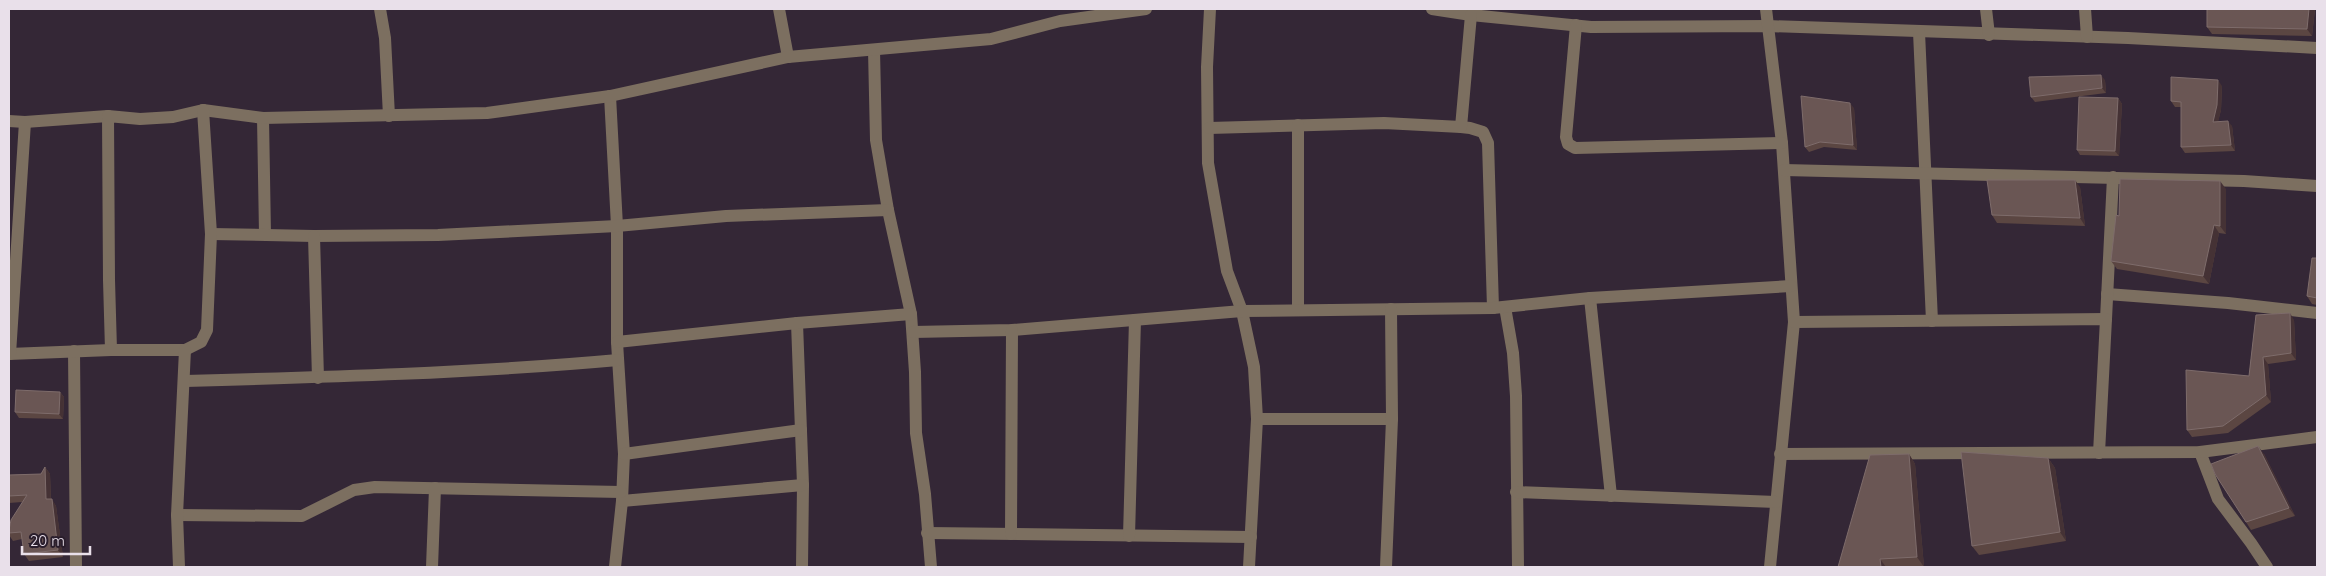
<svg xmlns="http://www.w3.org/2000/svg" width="2326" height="576" viewBox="0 0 2326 576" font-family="Quicksand,sans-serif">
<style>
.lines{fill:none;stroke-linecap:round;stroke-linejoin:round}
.minor{stroke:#7c6f60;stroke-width:12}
.wall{fill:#5b4642}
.shaded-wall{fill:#453235}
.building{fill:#6a5654;stroke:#7e6c6b}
</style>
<rect width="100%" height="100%" fill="#342736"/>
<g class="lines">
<g class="minor">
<polyline points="380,9 385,38 389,116"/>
<polyline points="779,9 788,57"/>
<polyline points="1210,9 1207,67 1208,163 1227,271 1242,311 1254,367 1257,419 1249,567"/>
<polyline points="1432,9 1471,15 1591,27 1767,26 2128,38 2317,48"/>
<polyline points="1766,9 1782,143 1794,322 1770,567"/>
<polyline points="1986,9 1989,35"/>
<polyline points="2085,9 2087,37"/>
<polyline points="1576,25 1566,137 1568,144 1575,148 1782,143"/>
<polyline points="1919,32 1932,321"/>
<polyline points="874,50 876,140 888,210 911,314 915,372 916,433 925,494 931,567"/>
<polyline points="610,96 617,226 617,342 624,454 622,501 615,567"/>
<polyline points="263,118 265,234"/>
<polyline points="9,121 25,122 108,116"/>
<polyline points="1461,127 1470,128 1483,132 1488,143 1493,308"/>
<polyline points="1209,128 1384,123 1461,127 1471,15"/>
<polyline points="1784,170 2244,181 2317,186"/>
<polyline points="211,234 314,236 438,235 617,226 726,216 888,210"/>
<polyline points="314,236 318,378"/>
<polyline points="2107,294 2228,303 2317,313"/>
<polyline points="1590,298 1611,496"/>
<polyline points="1505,307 1513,353 1516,396 1518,567"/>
<polyline points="1298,309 1298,125"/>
<polyline points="2106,319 2113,177"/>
<polyline points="1794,322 2106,319 2099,453"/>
<polyline points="797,323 803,485 802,567"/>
<polyline points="913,332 1012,330 1242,311 1493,308 1590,298 1791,286"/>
<polyline points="617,342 797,323 911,314"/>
<polyline points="111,350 109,280 108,116 140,119 173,117 203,110 263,118 487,113 610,96 788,57 991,39 1060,21 1146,9"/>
<polyline points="74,351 76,567"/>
<polyline points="9,354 111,350 185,350 201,342 207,330 211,234 203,110"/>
<polyline points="10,354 25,122"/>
<path d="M185,381c145,-4 289,-8 433,-21"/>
<polyline points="1257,419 1392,419"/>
<polyline points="2200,452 2218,499 2251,543 2267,567"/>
<polyline points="624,454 801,430"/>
<polyline points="1780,454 2200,452 2317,437"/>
<polyline points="1516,492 1776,502"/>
<polyline points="622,501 803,485"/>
<polyline points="177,515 302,516 354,490 375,487 621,492"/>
<polyline points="927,533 1251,537"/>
<polyline points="1011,534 1012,330"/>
<polyline points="1129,536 1135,320"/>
<polyline points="179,567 177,515 185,350"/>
<polyline points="432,567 435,488"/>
<polyline points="1386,567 1392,419 1391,309"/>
</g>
</g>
<g class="wall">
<polygon points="2315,9 2312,36 2212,34 2207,27"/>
<polygon points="2105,80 2106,93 2035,102 2031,97"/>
<polygon points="2222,86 2221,110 2218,121 2232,126 2235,151 2185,153 2181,147 2181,107 2175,107 2171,101"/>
<polygon points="2118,98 2122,104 2119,156 2080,155 2077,150"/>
<polygon points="1854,108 1857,150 1824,147 1809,152 1805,147"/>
<polygon points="2080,187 2085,226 1997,223 1992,215"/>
<polygon points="2226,189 2226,234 2219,233 2209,284 2117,269 2111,261 2119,216"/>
<polygon points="2317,258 2317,305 2312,304 2307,296"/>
<polygon points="2256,315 2294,320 2296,360 2268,364 2271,402 2228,433 2192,437 2187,430 2249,376"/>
<polygon points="60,392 64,397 63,419 19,418 15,412"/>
<polygon points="1909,454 1915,464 1924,567 1838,567"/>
<polygon points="2264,454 2295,516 2251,530 2246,522"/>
<polygon points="2048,458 2055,468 2066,541 1979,555 1972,546"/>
<polygon points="45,467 50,474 51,499 56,506 63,557 29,561 24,554 22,539 13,541 9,535 9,530 22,502 9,503 9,475 41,474"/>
</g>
<g class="shaded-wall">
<polygon points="2309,9 2315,9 2312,36 2307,29"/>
<polygon points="2101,75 2105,80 2106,93 2102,88"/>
<polygon points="2218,80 2222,86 2221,110 2217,127 2213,122"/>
<polygon points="2118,98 2122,104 2119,156 2115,151"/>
<polygon points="1850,103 1854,108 1857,150 1853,145"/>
<polygon points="2228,121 2232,126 2235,151 2231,145"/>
<polygon points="2075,180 2080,187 2085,226 2080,218"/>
<polygon points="2220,181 2226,189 2226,234 2220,226"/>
<polygon points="2214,225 2219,233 2209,284 2203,276"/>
<polygon points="2290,313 2294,320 2296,360 2291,353"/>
<polygon points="2263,357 2268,364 2271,402 2266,395"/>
<polygon points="60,392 64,397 63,419 59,414"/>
<polygon points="2258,446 2264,454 2295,516 2289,508"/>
<polygon points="1909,454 1915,464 1924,567 1917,557"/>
<polygon points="2048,458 2055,468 2066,541 2060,532"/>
<polygon points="45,467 50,474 51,506 46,499"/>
<polygon points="52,499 56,506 63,557 58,550"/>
<polygon points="1880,559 1886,567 1881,567"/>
</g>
<g class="building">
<polygon points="2207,9 2309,9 2307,29 2207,27"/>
<polygon points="2101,75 2102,88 2031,97 2029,77"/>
<polygon points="2171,77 2218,80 2217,105 2213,122 2228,121 2231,145 2181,147 2181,102 2171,101"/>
<polygon points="1801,96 1850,103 1853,145 1820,142 1805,147"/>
<polygon points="2079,97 2118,98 2115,151 2077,150"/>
<polygon points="2120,179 2220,181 2220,226 2214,225 2203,276 2111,261 2116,215 2119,216"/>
<polygon points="1987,180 2075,180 2080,218 1992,215"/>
<polygon points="2312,258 2317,258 2317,298 2307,296"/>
<polygon points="2290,313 2291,353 2263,357 2266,395 2223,426 2187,430 2186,370 2249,376 2256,315"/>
<polygon points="16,390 60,392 59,414 15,412"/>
<polygon points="2258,446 2289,508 2246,522 2215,474 2211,464"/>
<polygon points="1961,452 2048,458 2060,532 1972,546"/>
<polygon points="1909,454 1917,557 1880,559 1881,567 1838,567 1870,455"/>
<polygon points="45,467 46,499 52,499 58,550 24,554 21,532 9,533 9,530 11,520 27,495 9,496 9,475 41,474"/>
</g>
<rect width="2326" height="576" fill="none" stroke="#e9e0ea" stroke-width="20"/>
<path d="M22 546v8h68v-8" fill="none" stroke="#e9e0ea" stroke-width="2.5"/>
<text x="30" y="546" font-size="15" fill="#e9e0ea" stroke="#2a1e2c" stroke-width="4" paint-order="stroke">20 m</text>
</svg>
